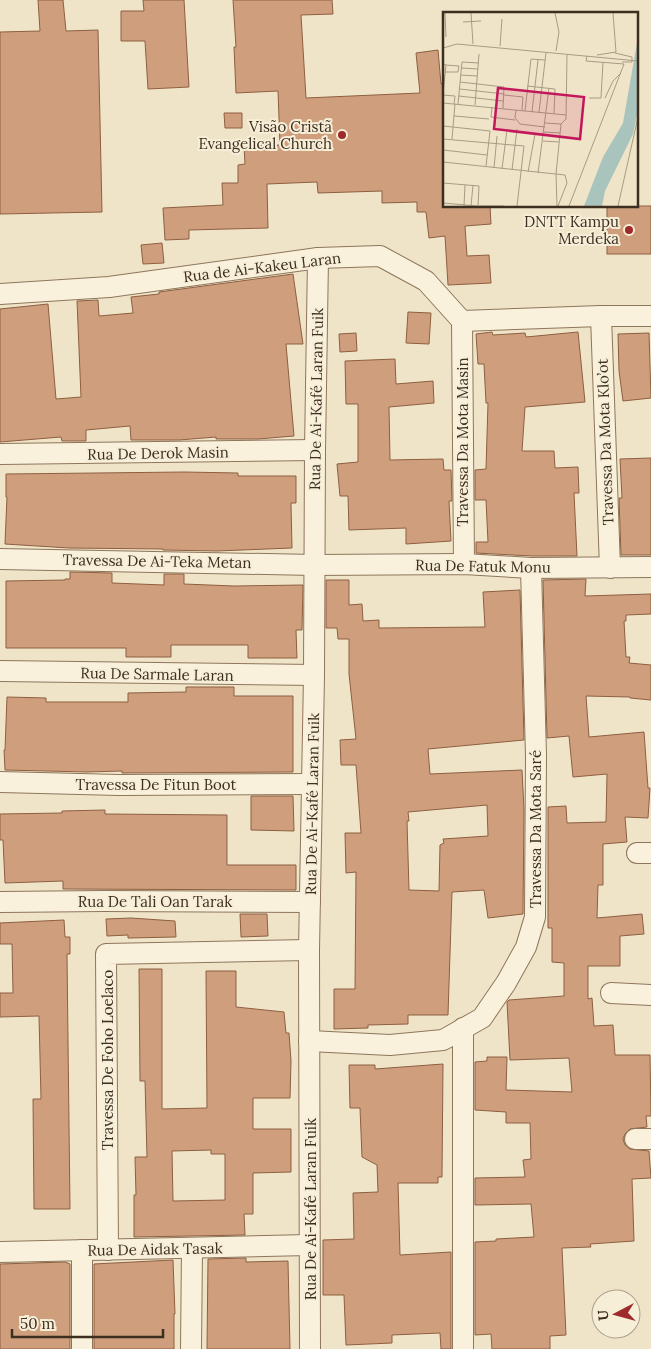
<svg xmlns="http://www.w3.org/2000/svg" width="651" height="1349" viewBox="0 0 651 1349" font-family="Lora,serif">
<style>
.building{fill:#cf9f7d;stroke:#8d5f41;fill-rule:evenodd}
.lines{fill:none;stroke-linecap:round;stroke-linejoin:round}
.minor-casing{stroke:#8d765c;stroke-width:22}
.minor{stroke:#faf1dc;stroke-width:20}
.poi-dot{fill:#9e2a2b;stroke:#f7eed8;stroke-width:2}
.labels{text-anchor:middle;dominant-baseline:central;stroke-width:4;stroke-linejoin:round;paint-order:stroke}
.poi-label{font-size:15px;fill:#3d2e20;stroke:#f7eed8;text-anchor:end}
.street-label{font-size:15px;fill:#3d2e20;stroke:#f7eed8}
.inset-road{fill:none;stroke:#a89b85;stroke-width:1}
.view{fill:#c2185b;fill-opacity:0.15;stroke:#c2185b;stroke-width:2.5}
.inset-edge{fill:none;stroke:#3d2e20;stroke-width:2.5}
</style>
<rect width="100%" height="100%" fill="#f0e4c8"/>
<g class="building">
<polygon points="38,0 63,0 66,31 98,30 102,212 0,214 0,32 40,31"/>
<polygon points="143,0 184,0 189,87 148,89 145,41 121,41 121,11 144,11"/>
<polygon points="233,0 332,0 333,14 301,15 306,98 420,93 416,53 438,50 441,84 445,83 445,206 490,206 491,224 465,226 467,256 489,255 491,283 448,285 445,236 429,238 426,212 417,212 417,202 382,203 382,191 318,193 317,182 267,184 268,228 189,230 189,239 165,240 163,208 223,205 222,183 238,183 238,165 245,164 244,146 280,145 278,91 236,93 234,47 236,47"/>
<polygon points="224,113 242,113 242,128 225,128"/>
<rect x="607" y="206" width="44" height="48"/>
<polygon points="162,243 164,263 143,264 141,245"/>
<polygon points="293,274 303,344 286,344 294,436 258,439 216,439 216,437 179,440 131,440 130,426 86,430 86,441 62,441 61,437 0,442 0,309 48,304 56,399 81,397 77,301 98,300 99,316 133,313 131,297 159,294 159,292"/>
<polygon points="408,312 431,313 429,344 406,343"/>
<polygon points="492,332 493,335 525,333 526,337 578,332 585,402 525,407 522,451 554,451 555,468 578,467 579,493 574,493 577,556 532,556 476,553 476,542 488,542 486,500 475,500 475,470 486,469 488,403 486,403 484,364 478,364 476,334"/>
<polygon points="356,333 357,351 340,352 339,334"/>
<polygon points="649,333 651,398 623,401 619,371 618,334"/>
<polygon points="395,359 396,384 433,381 434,403 389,407 390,460 443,459 444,470 451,470 452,501 449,501 451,541 406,544 406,528 349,530 348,496 340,496 337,464 358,462 358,404 346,404 345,361"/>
<polygon points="651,458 651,555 621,555 619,498 622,498 620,459"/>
<polygon points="184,472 238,473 238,476 296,476 296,503 291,503 292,548 217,551 163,550 163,549 69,548 5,544 7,497 6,497 6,474"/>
<polygon points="70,572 112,573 112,583 164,585 164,574 184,574 184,584 234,586 303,585 302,630 296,630 297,658 248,658 248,645 171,645 171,657 126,657 126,648 6,648 6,581 65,580 65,579 70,579"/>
<polygon points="586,579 585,596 651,594 651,614 626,615 626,621 624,621 626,657 630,657 629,663 651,665 651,700 630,698 630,697 586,696 589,737 644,732 648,788 650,788 648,818 625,817 627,842 603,844 603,885 598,885 597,918 642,914 644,934 620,936 620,966 588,966 588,999 592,998 594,1026 613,1025 615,1055 650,1055 651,1116 646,1116 647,1127 630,1129 625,1134 623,1139 625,1145 630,1149 649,1151 651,1178 632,1179 634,1241 590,1244 591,1247 562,1248 566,1335 550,1336 550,1349 492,1349 491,1334 475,1335 475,1242 496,1241 496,1239 534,1237 531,1204 475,1205 475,1178 525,1177 523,1160 531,1159 530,1123 506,1123 506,1112 475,1110 475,1062 487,1061 487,1057 507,1057 506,1090 572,1092 569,1058 510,1060 507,1002 509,1000 564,996 564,963 552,962 552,928 548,928 548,807 566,806 567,823 606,822 607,774 573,777 569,736 547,738 543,580"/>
<path d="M326,580h23v25l13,-1 1,17 16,-1v8l106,-1 -2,-35 37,-2 4,150 -96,9 2,25 92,-4 2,39 -1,105 -35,4 -4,-28 -32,2 -4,123h-40v9l-40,1v3l-34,1v-40h21l1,-117 -10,1 -1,-40h16l-5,-68h-15l-1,-25 16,-1 -7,-65v-35h-11l-1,-11h-11zM487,805l1,31 -45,3 1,4 -4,2 -1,46 -30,-1 -2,-69h2l-1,-9z"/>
<polygon points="186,687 234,687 234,696 293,696 293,772 122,773 122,771 87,772 5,770 4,750 5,750 7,697 46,698 46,702 128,702 128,693 186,692"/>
<polygon points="251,796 293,796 294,831 251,830"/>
<polygon points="105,810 105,814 227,815 227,865 296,865 296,890 63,889 63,881 5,883 3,840 0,840 0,814 62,813 62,811"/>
<polygon points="240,914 267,914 268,936 241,937"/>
<polygon points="131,918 175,921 176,937 128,938 128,935 107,936 106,919"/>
<polygon points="64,920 65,937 70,937 70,954 67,954 70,1209 34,1209 33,1099 41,1099 39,1016 0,1017 0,993 13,993 12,944 0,944 0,923"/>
<path d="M139,969h23v140l45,-1 -1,-137h30v36l48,5 2,21h3l2,28 -1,37h-37v31h38v43l-38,1v41h-9l1,21 -111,2v-42h2l-1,-38h12l-2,-76h-5zM211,1150v4h14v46l-52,1 -1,-50z"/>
<polygon points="443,1064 442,1177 438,1177 438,1183 398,1183 400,1255 451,1252 451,1349 441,1349 440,1333 392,1335 392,1343 346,1345 344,1295 323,1295 323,1240 354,1239 353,1193 378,1192 377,1165 362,1157 360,1108 350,1108 349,1065 375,1065 375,1069"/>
<polygon points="246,1258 246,1262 288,1261 290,1349 207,1349 208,1259"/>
<polygon points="173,1260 175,1314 174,1314 174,1349 94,1349 94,1264"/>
<polygon points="65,1262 70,1264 70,1349 0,1349 0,1264"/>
</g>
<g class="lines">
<g class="minor-casing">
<g id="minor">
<polyline points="0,294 109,287 318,258 380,256 426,281 462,321 601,316 651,316"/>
<polyline points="601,316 610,568"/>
<polyline points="462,321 464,564"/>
<polyline points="0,454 315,450"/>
<polyline points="0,559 314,565 464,564 531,568 651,567"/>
<polyline points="0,671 314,675"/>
<polyline points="0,782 119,785 311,784"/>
<polyline points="637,853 651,853"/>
<polyline points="0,902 104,901 310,902"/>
<polyline points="611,993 651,995"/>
<polyline points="309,1041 390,1045 443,1040 482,1018 506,983 526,947 535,917 536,756 531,568"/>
<polyline points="635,1139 651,1139"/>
<polyline points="108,1250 106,954 309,950"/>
<polyline points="0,1252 309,1245"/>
<polyline points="82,1349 82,1250"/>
<polyline points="191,1349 192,1248"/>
<polyline points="310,1349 309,950 314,675 315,450 318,258"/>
<polyline points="463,1349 463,1028"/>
</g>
</g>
<use href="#minor" class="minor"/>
</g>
<g class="poi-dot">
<circle cx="342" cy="135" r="5"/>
<circle cx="629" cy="230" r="5"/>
</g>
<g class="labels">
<g class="poi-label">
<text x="332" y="126">Visão Cristã<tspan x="332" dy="17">Evangelical Church</tspan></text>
<text x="619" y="221">DNTT Kampu<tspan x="619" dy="17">Merdeka</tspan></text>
</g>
<g class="street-label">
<text transform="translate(262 267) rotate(-7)">Rua de Ai-Kakeu Laran</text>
<text transform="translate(316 399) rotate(-89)">Rua De Ai-Kafé Laran Fuik</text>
<text transform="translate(462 442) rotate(-90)">Travessa Da Mota Masin</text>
<text transform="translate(605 442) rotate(-92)">Travessa Da Mota Klo’ot</text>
<text transform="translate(158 453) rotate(-1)">Rua De Derok Masin</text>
<text transform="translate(157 561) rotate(1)">Travessa De Ai-Teka Metan</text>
<text transform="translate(483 566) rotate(1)">Rua De Fatuk Monu</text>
<text transform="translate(157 674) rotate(1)">Rua De Sarmale Laran</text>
<text x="156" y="784">Travessa De Fitun Boot</text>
<text transform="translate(312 804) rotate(-89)">Rua De Ai-Kafé Laran Fuik</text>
<text transform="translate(535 829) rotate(-90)">Travessa Da Mota Saré</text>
<text x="155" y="901">Rua De Tali Oan Tarak</text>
<text transform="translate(107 1060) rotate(-90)">Travessa De Foho Loelaco</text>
<text transform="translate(310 1209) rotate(-90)">Rua De Ai-Kafé Laran Fuik</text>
<text transform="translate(155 1249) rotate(-1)">Rua De Aidak Tasak</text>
</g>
</g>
<g transform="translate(443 12)">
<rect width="195" height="195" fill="#f0e4c8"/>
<path d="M195,25v74l-5,23 -28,57 -3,15h-18l19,-49 20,-34z" fill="#a9c4bc"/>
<path class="inset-road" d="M2,1l1,24M28,1l2,31M112,1l4,19 -3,19M20,10l18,-1M57,34l2,-27M0,36l14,-4 181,17M172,41l17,4v5h-10M154,43l19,-3 -3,-39M0,52l3,1 -3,28M19,56l16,1M2,60h13l1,-6 -13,-1M18,63l16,1M17,70l44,5 -1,21M84,74l28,3 -1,25M17,77l44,5M0,83l12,1 -1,8M61,83l19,2 -1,13M16,84l44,5M146,86h12l2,-36M162,86l8,-17 8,-8M0,91l123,12M15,92l4,-42 17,1M32,93l4,-51M49,95l-1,10 24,3M73,98l-1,8 5,6 25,3M82,99l6,-52 14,1M89,100l6,-52M96,100l7,-59M11,104l35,3M102,111l16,1M0,114l47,5 -4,35M101,120l16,1M0,127l81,7 -7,60M9,127l3,-35M100,129l16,1M0,138l44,5M0,150l122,13 2,8 -9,23M51,156l3,-32M59,157l5,-39M69,158l5,-41M85,160l7,-38M95,161l11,-85M0,171l36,3 -1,20M0,191l34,3M21,194l1,-21M28,194l2,-21M36,194h25M114,194l-1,-32 5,-50 5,-5 1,-64M126,194l55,-142 -38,-3 1,-5M175,194l20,-89"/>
<path class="view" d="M55,76l86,9 -4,42 -86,-10z"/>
<rect width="195" height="195" class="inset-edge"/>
</g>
<g transform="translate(616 1314) rotate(264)"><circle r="24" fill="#f7eed8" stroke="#ada18e"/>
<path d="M0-4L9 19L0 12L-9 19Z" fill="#9e2a2b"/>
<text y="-8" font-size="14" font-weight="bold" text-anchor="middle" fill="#3d2e20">U</text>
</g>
<path d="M12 1329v8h151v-8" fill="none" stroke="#3d2e20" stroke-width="2.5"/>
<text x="20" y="1329" font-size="15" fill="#3d2e20" stroke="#f7eed8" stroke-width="4" paint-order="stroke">50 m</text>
</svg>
